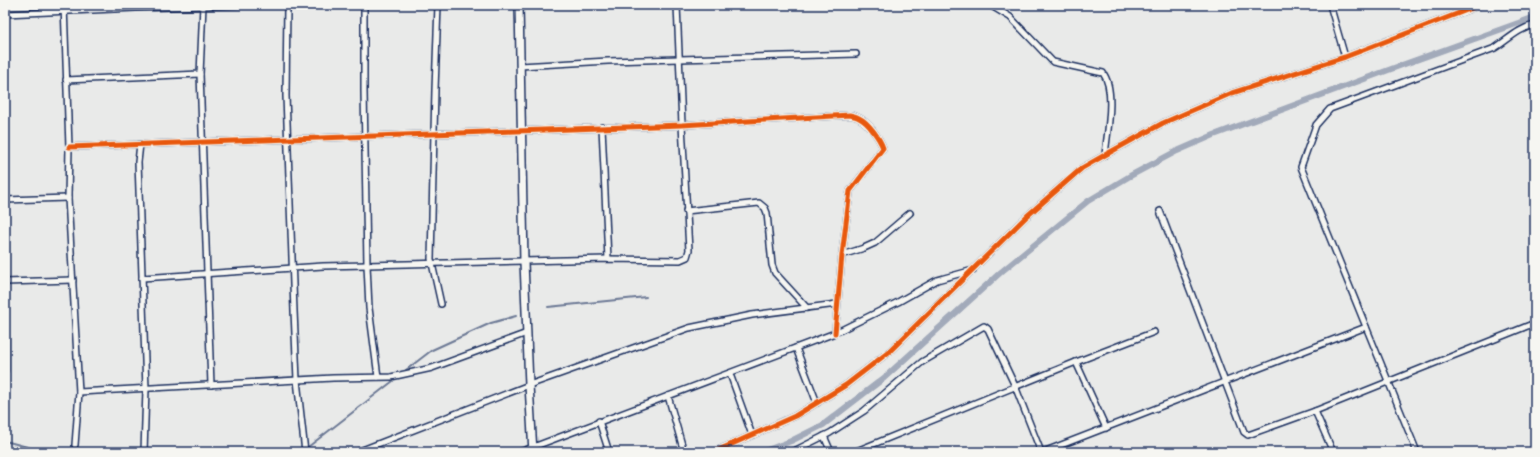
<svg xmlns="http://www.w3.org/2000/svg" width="1540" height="457" viewBox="0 0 1540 457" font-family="Caveat,sans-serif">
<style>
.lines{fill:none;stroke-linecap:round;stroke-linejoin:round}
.stream{stroke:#6c7995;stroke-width:2}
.canal{stroke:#a2aaba;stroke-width:6}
.street-casing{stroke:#1b2f5e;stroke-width:8}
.secondary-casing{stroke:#1b2f5e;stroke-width:10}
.street{stroke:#f6f6f2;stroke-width:5}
.secondary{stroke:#f6f6f2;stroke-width:7}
.cycleway-casing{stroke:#f6f6f2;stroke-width:8}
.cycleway{stroke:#e8590c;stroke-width:5}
</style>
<rect width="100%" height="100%" fill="#e9eae9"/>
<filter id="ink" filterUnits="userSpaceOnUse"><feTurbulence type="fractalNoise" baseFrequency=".025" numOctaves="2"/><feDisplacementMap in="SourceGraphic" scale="8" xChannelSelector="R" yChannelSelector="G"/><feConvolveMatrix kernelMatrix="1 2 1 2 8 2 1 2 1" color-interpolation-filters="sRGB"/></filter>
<g filter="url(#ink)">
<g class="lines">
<g class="stream">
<polyline points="548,307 646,297"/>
<polyline points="406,370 432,350 491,323 516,316"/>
<polyline points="5,441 46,452"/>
<polyline points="308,447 393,381"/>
<polyline points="296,452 301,450"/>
</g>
<polyline class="canal" points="762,452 791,441 823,425 884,378 1001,272 1088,201 1130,176 1175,152 1214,135 1402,65 1535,17"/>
<g class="street-casing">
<g id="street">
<polyline points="64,5 69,147 68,198 79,392 75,445"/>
<polyline points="203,5 200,74 211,385"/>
<polyline points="287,5 286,96 294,311 297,380 305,452"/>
<polyline points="364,5 364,91 367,265 369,308 378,377"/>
<polyline points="438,5 435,90 431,259 441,304"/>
<path d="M990,5l20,12 43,45 50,11c13,17 4,61 2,82"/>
<polyline points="1329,5 1330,5 1345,57"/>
<polyline points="5,14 136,8 242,5"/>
<polyline points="520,66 608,61 856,54"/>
<polyline points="66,80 200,74"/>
<polyline points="602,127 608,259"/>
<polyline points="140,144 138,162 146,389 144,452"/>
<path d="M69,147l613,-22 168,-10c3,1 6,1 9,3 9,4 21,21 24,30l-33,43 -8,64 -7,78"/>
<polyline points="5,200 68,198"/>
<polyline points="686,211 759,203 765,208 767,213 772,265 775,273 807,308"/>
<polyline points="1160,211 1244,432 1248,435 1315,411 1535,323"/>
<polyline points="842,255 864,248 875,243 910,213"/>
<polyline points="142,278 323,266 367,265 608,259 680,260 687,257 689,250 682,125 677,5"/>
<polyline points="5,282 73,280"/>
<polyline points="5,300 5,370"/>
<polyline points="796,348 817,403"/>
<polyline points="1076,362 1154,332"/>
<polyline points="730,374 752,435"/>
<polyline points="79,392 333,378 391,377 432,368 527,333"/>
<polyline points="668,396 684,452"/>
<polyline points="1315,411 1333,452"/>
<polyline points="599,421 609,452"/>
<polyline points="824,436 831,452"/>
<polyline points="357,452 529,385 689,328 752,315 837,304"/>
<polyline points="520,452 835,333 898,302 937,280 973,270"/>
<polyline points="714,452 795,416 846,385 890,351 1027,216 1082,168 1105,155 1163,123 1232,93 1345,57 1480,5"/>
<polyline points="792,452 830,433 864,411 922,362 984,326 988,329 1015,386 1041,452"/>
<polyline points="854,452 1076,362 1106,428"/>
<polyline points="1043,452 1366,327"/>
<path d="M1417,452l-116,-285 15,-42 14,-16 165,-61c14,-9 24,-20 40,-23"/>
</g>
</g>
<g class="secondary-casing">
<polyline id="secondary" points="519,5 524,262 529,385 533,452"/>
</g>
<use href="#street" class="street"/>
<use href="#secondary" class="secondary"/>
<g class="cycleway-casing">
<g id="cycleway">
<path d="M69,147l613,-22 168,-10c3,1 6,1 9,3 9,4 21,21 24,30l-33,43 -8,64 -7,78"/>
<polyline points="714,452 795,416 846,385 890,351 1027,216 1082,168 1105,155 1163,123 1232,93 1345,57 1480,5"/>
</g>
</g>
<use href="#cycleway" class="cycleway"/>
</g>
</g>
<rect width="1540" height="457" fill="none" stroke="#f6f6f2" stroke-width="20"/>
<rect x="10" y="10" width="1520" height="437" fill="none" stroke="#1b2f5e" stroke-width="1.5" filter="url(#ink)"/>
</svg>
